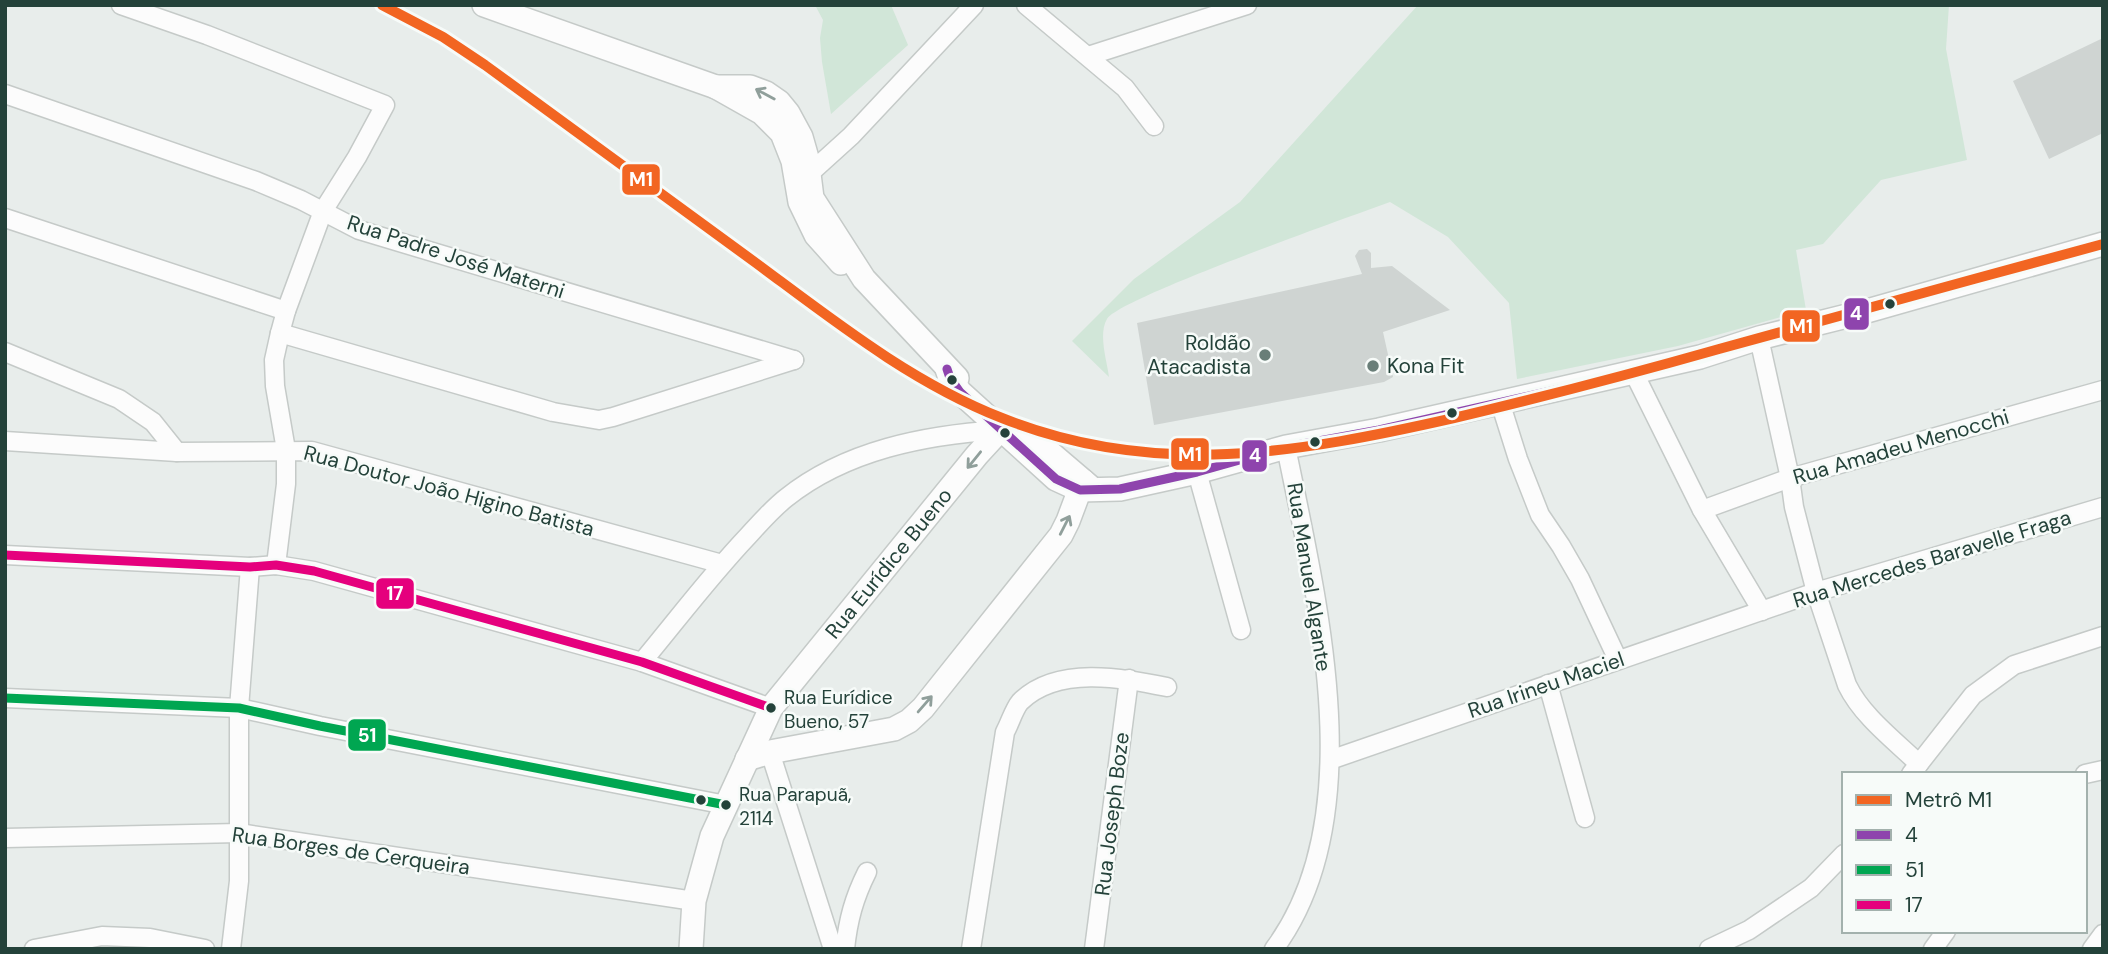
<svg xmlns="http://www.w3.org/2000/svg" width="2108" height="954" viewBox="0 0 2108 954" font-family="'DM Sans',sans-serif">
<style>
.green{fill:#d1e6d8}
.building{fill:#cfd4d2}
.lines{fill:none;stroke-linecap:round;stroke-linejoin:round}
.minor-casing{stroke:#c5cac8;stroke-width:21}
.tertiary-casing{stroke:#c5cac8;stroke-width:26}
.minor{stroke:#fcfcfc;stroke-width:18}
.tertiary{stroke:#fcfcfc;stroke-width:23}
.bus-1-casing{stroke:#f7fbf9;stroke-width:14}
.bus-2-casing{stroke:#f7fbf9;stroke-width:14}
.bus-3-casing{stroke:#f7fbf9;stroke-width:14}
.bus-1{stroke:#8e44ad;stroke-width:9}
.bus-2{stroke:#00a651;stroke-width:9}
.bus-3{stroke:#e5007d;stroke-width:9}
.metro-1-casing{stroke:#f7fbf9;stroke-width:16}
.metro-1{stroke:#f26522;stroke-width:10}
.oneway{stroke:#909f9b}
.bus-dot{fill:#24423a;stroke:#f7fbf9;stroke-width:2.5}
.poi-dot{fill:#697e78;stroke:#f7fbf9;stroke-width:2.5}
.labels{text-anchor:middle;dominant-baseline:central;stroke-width:5;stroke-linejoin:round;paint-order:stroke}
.bus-label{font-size:19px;fill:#24423a;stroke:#f7fbf9;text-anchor:start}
.street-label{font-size:21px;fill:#24423a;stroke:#f7fbf9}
.poi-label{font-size:21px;fill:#24423a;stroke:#f7fbf9;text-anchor:end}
.line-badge{stroke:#f7fbf9;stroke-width:2.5}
.badge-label{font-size:19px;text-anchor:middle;font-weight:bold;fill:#fff}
</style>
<rect width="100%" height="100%" fill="#e8edeb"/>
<g class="green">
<polygon points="815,5 891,5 908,45 831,114 822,62 820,38 823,20"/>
<path d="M1418,5h531l-3,44 21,111 -86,20 -58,64 -27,6 10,60 -128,36 -161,33 -8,-76 -61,-66 -58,-35c-38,14 -271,96 -283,117 -9,15 0,42 2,58l-37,-36 62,-62 106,-77z"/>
</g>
<g class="building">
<polygon points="2103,38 2103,133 2049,159 2013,81"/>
<polygon points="1367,249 1371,253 1371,268 1392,266 1450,310 1383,332 1393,377 1384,382 1154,425 1137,323 1362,274 1355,256 1359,250"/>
</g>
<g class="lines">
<g class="minor-casing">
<g id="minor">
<polyline points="121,5 207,35 385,105 357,157 323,211 286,311 280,333 274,360 275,386 286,450 286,484 276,565"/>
<polyline points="1026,5 1125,88 1154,126"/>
<polyline points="1088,56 1247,5"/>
<polyline points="5,94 256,181 301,200 359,230 794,360"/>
<polyline points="805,181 809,174 851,136 974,5"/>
<polyline points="5,218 286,311"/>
<polyline points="280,333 553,412 599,420 613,417 794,360"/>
<path d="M1759,338l31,140 4,29 22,85 31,93c15,31 47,55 72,79"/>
<polyline points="5,352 119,399 153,422 177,452"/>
<polyline points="1633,371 1702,510 1762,611"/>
<polyline points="1500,402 1518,459 1540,515 1561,546 1580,579 1618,660"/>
<polyline points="5,441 177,452 312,451 722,564"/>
<polyline points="1197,472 1241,630"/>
<polyline points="1702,510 1790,478 2103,390"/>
<polyline points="5,555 250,567 276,565 314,571 642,662 771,708"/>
<path d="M642,662c35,-42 68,-86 106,-126 12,-13 24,-27 38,-38 60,-48 139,-63 214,-68"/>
<polyline points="1548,684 1585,818"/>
<polyline points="5,698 239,708 320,726 726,805"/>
<polyline points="770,752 833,949"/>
<polyline points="1330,760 1816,592 2103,507"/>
<polyline points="1911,774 1973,695 2014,665 2103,636"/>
<polyline points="2085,774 2103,770"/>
<polyline points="5,838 239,833 694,901"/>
<polyline points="34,949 102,936 150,938 205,949"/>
<polyline points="231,949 239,881 239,708 250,567"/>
<path d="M845,949c3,-29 9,-51 22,-77"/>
<path d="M971,949l34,-217c5,-9 9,-23 15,-30 37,-37 102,-24 147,-15"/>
<polyline points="1094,949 1129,679"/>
<path d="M1274,949c99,-133 42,-353 12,-502"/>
<polyline points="1709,949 1749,930 1811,888 1844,854"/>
<polyline points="1933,949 1946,931"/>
<polyline points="2092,949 2103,934"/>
</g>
</g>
<g class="tertiary-casing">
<g id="tertiary">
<polyline points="484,5 716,87 762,113 782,133 793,161 800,202 816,235 841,263"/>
<polyline points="716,87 750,87 766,93 779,102 788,113 801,137 807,158 812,198 864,279 957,378"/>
<polyline points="947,369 950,378 960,392 1056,479 1080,490 1120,489 1197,472 1286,447 1379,430 1700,357 1759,338 1867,311 2103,244"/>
<polyline points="1028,434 1089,486"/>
<polyline points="747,759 770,752 894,729 909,721 923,708 1061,535 1068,521 1083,481"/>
<path id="s1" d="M691,949l3,-48 18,-65 59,-128 206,-253 23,-25 13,-1"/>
</g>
</g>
<use href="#minor" class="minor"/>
<use href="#tertiary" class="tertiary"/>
<g class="bus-1-casing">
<polyline id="bus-1" points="947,369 950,378 960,392 1056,479 1080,490 1120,489 1197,472 1286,447 1379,430 1700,357 1759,338 1867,311 2103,244"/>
</g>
<g class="bus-2-casing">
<polyline id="bus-2" points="5,698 239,708 320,726 726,805"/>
</g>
<g class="bus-3-casing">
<polyline id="bus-3" points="5,555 250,567 276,565 314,571 642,662 771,708"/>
</g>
<use href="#bus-1" class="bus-1"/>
<use href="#bus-2" class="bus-2"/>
<use href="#bus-3" class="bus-3"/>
<g class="metro-1-casing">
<path id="metro-1" d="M382,5l61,32 42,28c90,66 180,132 271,198 77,57 156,120 246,155 153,61 297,35 452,0 89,-21 177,-44 265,-69 128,-36 256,-70 384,-105"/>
</g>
<use href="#metro-1" class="metro-1"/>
</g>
<defs><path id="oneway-shaft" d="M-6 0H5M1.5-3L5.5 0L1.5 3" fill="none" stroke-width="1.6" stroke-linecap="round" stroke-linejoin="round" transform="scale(1.75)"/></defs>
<g class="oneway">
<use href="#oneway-shaft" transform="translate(765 94) rotate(-152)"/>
<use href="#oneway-shaft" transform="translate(974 460) rotate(129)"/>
<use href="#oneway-shaft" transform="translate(1065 525) rotate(-63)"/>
<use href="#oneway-shaft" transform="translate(925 704) rotate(-49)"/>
</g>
<g class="bus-dot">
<circle cx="1890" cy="304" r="6"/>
<circle cx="952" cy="380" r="6"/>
<circle cx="1452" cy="413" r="6"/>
<circle cx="1005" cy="433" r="6"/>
<circle cx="1315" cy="442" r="6"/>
<circle cx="771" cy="708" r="6"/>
<circle cx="701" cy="800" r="6"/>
<circle cx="726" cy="805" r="6"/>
</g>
<g class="poi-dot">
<circle cx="1265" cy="355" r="7"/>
<circle cx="1373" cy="366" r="7"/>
</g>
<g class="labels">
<g class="bus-label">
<text x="784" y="697">Rua Eurídice<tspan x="784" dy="24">Bueno, 57</tspan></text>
<text x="739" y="794">Rua Parapuã,<tspan x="739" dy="24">2114</tspan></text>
</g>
<g class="street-label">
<text transform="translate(456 257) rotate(18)">Rua Padre José Materni</text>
<text transform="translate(1901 447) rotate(-16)">Rua Amadeu Menocchi</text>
<text transform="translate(449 491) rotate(15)">Rua Doutor João Higino Batista</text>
<text transform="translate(1932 559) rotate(-17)">Rua Mercedes Baravelle Fraga</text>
<text stroke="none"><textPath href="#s1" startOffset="443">Rua Eurídice Bueno</textPath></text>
<text transform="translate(1309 577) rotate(81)">Rua Manuel Algante</text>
<text transform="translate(1546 685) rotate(-19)">Rua Irineu Maciel</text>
<text transform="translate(1112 814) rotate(-83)">Rua Joseph Boze</text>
<text transform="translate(351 851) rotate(8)">Rua Borges de Cerqueira</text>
</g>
<g class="poi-label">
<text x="1251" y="343">Roldão<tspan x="1251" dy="24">Atacadista</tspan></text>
<text x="1387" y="366" text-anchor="start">Kona Fit</text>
</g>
</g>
<g class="line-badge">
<rect x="621" y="163" width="40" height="33" rx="7" fill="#f26522"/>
<rect x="1843" y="297" width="27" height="34" rx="7" fill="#8e44ad"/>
<rect x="1781" y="309" width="40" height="34" rx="7" fill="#f26522"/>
<rect x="1170" y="437" width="40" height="34" rx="7" fill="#f26522"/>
<rect x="1241" y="439" width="27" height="34" rx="7" fill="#8e44ad"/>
<rect x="375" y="577" width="40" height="33" rx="7" fill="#e5007d"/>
<rect x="347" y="718" width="40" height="34" rx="7" fill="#00a651"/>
</g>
<g class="badge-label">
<text x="641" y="186">M1</text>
<text x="1856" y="320">4</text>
<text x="1801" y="333">M1</text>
<text x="1190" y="461">M1</text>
<text x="1255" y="462">4</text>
<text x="395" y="600">17</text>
<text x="367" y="742">51</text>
</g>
<rect width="2108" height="954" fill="none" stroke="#24423a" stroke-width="14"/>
<rect x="1842" y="772" width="245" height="161" fill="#f7fbf9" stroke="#a3b1ad" stroke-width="2"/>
<rect x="1856" y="795" width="35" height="10" fill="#f26522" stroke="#a3b1ad" stroke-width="2"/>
<text x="1905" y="807" font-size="21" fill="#24423a">Metrô M1</text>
<rect x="1856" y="830" width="35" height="10" fill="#8e44ad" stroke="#a3b1ad" stroke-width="2"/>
<text x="1905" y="842" font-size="21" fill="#24423a">4</text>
<rect x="1856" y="865" width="35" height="10" fill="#00a651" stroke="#a3b1ad" stroke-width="2"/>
<text x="1905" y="877" font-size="21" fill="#24423a">51</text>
<rect x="1856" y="900" width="35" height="10" fill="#e5007d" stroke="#a3b1ad" stroke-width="2"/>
<text x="1905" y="912" font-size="21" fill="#24423a">17</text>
</svg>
